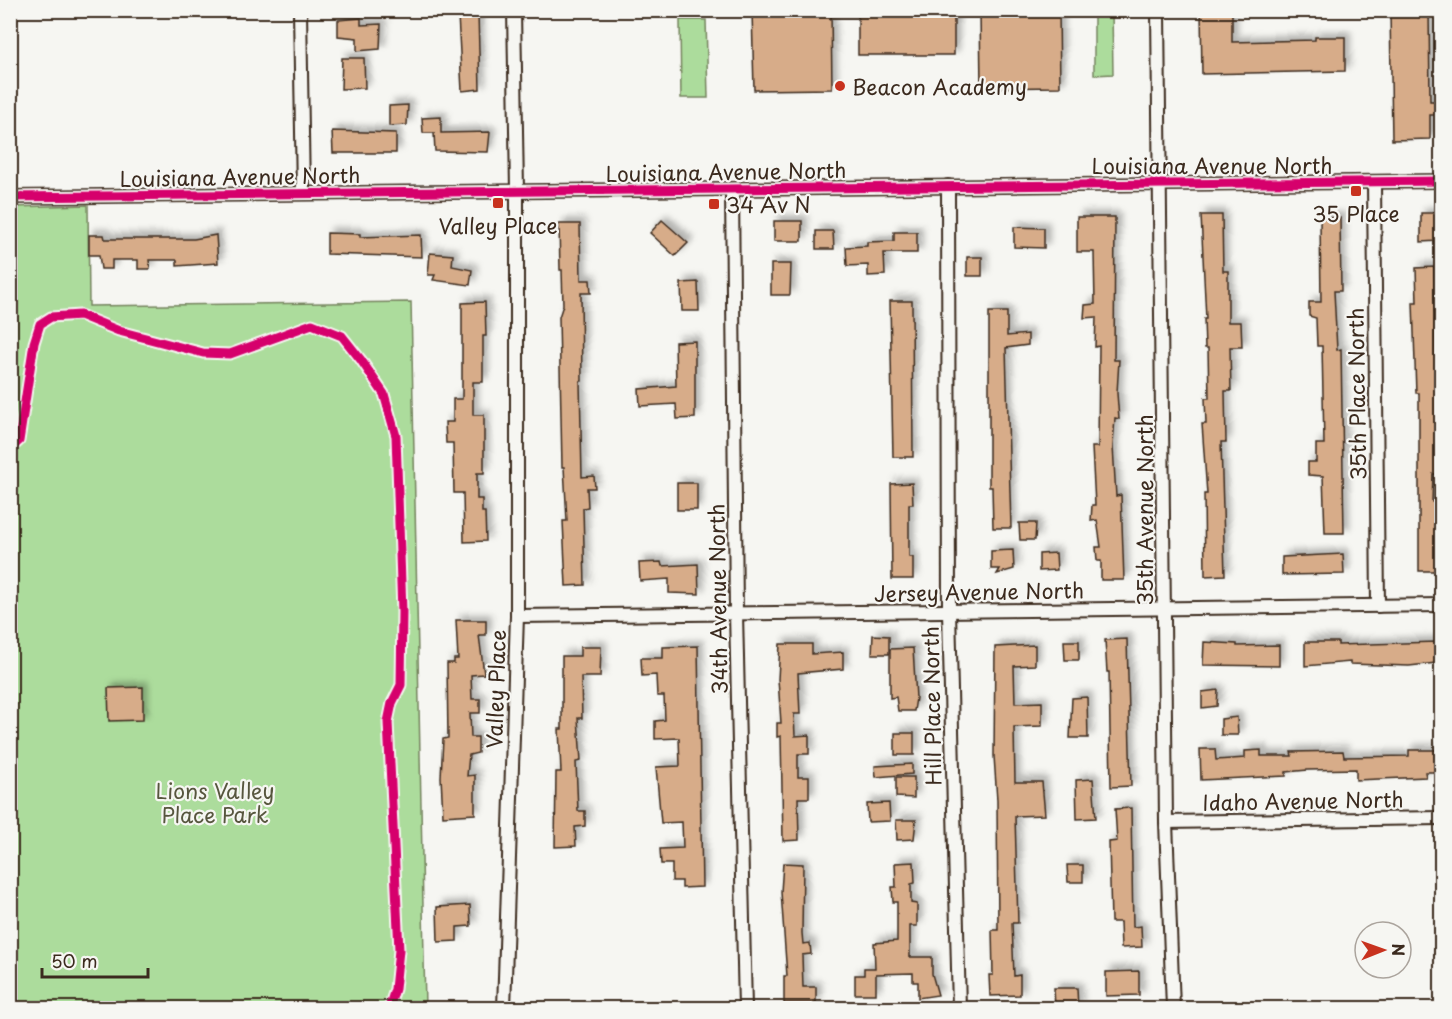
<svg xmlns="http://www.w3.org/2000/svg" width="1452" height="1019" viewBox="0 0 1452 1019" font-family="'Playpen Sans',sans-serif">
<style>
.green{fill:#acdc9c;stroke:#74835d;stroke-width:1.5}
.building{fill:#d7ac89;stroke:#3b2a1e;stroke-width:1.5;filter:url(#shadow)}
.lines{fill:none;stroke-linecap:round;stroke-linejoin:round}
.street-casing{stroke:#3b2a1e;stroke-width:16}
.street{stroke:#f6f6f2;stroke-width:12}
.cycleway-casing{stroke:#f6f6f2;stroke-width:13}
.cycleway{stroke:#d6006c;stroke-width:9}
.poi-dot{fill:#c8321e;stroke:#f6f6f2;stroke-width:2}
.labels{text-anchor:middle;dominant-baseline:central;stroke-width:4.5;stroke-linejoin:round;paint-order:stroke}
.poi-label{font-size:21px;fill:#3b2a1e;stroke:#f6f6f2;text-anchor:start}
.street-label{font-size:21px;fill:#3b2a1e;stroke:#f6f6f2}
.park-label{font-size:21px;fill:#57563e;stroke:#f6f6f2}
</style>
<defs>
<filter id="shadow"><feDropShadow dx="5" dy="-5" stdDeviation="3" flood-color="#0004"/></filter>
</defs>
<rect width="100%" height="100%" fill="#f6f6f2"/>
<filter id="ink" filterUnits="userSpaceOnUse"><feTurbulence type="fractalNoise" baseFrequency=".0167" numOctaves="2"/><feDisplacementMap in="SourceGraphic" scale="12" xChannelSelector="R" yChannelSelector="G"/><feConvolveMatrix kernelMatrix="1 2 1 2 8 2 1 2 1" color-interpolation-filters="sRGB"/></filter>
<g filter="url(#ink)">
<g class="green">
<polygon points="1094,11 1112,11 1113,74 1094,75"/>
<polygon points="680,20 706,20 708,98 681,98"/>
<polygon points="88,205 89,306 411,302 425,1008 11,1008 10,207"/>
</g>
<g class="building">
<polygon points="752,10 831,10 832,89 754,90"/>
<rect x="858" y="10" width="96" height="45"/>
<polygon points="980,10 1059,10 1060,87 981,88"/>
<polygon points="1201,10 1232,10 1232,42 1315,40 1315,37 1345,37 1345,71 1202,74"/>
<polygon points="1390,10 1429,10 1430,101 1442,101 1442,115 1430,115 1430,139 1392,140"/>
<polygon points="478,13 480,89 462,91 458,15"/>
<polygon points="361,18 361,25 381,24 380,49 357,51 357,38 338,36 338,20"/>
<polygon points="342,58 364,58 365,88 341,89"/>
<polygon points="408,105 407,125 389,126 389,106"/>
<polygon points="441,117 441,133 490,132 488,152 435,151 434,133 423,133 422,118"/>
<polygon points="332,131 396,133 396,153 333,153"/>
<polygon points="1421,213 1438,213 1438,241 1421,242"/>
<polygon points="1201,215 1222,215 1223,271 1228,271 1228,322 1241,322 1242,347 1230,347 1231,391 1225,391 1226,442 1221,442 1225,575 1205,576 1204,494 1207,494 1202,424 1206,424 1205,398 1209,398 1208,348 1205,348 1204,319 1206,319"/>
<polygon points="1077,217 1115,217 1114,360 1119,360 1117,393 1119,419 1115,418 1113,446 1116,496 1121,495 1124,580 1101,580 1101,561 1097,561 1096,547 1101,547 1097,520 1091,521 1092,505 1095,505 1092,447 1098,447 1099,346 1095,347 1096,317 1084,318 1085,305 1095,304 1094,252 1077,252"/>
<polygon points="1320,218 1340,218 1341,291 1334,291 1337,350 1341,349 1344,533 1325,533 1323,476 1308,475 1308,462 1316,462 1316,444 1324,444 1322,346 1317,346 1316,318 1309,316 1309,302 1321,302"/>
<polygon points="662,220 688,243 675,256 650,233"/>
<rect x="774" y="221" width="28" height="20"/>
<polygon points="559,224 580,224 581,280 590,280 591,293 581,293 582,381 580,381 582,477 594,476 595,488 587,488 588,507 583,508 585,585 566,586 563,521 567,521 564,467 562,467 559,317 563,305 562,270 560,270"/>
<polygon points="1014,227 1044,228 1044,248 1014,247"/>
<polygon points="816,231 833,231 834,249 816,249"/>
<polygon points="894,232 917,232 917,253 884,253 885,275 868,276 868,265 847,266 846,247 867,246 867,242 894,241"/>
<polygon points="327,233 360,234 360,237 421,235 422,257 327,254"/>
<polygon points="89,235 104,235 105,239 194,239 216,235 218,263 177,266 177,260 149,260 150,269 138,269 138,260 112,260 112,269 101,269 99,255 89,255"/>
<polygon points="430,253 453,255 452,266 472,270 470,285 433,280 435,275 428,275"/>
<rect x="967" y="257" width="15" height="19"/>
<polygon points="771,264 791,264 790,295 771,295"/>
<polygon points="1434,267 1436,376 1442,376 1442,392 1438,393 1437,474 1433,474 1432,502 1438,502 1439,571 1419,571 1419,393 1416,393 1413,302 1417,302 1416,268"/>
<polygon points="698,282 699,311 682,311 681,283"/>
<polygon points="890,301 912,301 913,457 893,457"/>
<polygon points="485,302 486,336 483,336 483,382 473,382 473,415 484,415 484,473 477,473 477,499 482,499 482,512 485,512 486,541 464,542 463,493 454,493 453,443 446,443 445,422 453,422 453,399 462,399 462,303"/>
<polygon points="989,312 1007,312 1007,336 1028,334 1028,345 1006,348 1011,528 993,528 992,487 989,487"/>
<polygon points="695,341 695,418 677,419 676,404 640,406 639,389 676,386 675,342"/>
<rect x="677" y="483" width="20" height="27"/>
<polygon points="912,483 913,504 909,504 909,557 913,557 913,579 892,579 891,484"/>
<polygon points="1019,523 1036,523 1035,540 1020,540"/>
<polygon points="1013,550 1014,569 997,574 1000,569 991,569 991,551"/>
<polygon points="1056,553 1057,570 1039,571 1039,554"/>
<polygon points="1343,554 1344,574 1282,575 1282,557"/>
<polygon points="661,562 662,566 698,564 699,594 669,593 669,579 640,581 639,563"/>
<polygon points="456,620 486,620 486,635 479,635 484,674 471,675 472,699 480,699 480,713 470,713 471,737 478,737 478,753 469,755 467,776 475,775 475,814 443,816 441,777 443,739 448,738 447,663 454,663 454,659 458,659"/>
<polygon points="873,635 889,636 889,654 872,654"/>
<polygon points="1127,639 1131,786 1111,787 1109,672 1107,672 1105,640"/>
<polygon points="1064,641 1079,641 1079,660 1065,660"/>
<polygon points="1204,642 1237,644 1237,646 1279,645 1279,666 1203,665"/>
<polygon points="1305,642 1338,642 1338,645 1436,642 1436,663 1409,666 1350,664 1350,662 1305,666"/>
<polygon points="780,644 812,644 812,654 843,652 843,669 798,673 800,714 794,714 795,736 809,735 809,754 798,754 798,777 809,777 809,798 798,798 799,840 783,841 781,736 777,737 777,723 781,723 778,679"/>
<polygon points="1035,645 1035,665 1014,666 1015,703 1042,702 1042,726 1014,727 1015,782 1042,782 1045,815 1015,816 1018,923 1012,923 1014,976 1020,975 1020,995 990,996 989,975 993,975 992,930 998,930 997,800 994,756 995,647"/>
<polygon points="698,646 702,887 682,888 682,881 672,881 672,864 661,864 660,849 683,848 682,822 661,823 656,767 680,766 679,738 655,739 655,721 665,720 664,696 657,696 656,675 642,676 641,658 663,658 663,647"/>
<polygon points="580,647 601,647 600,677 581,677 582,718 578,718 581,761 576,762 578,811 585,811 585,826 575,827 576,846 555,847 556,772 561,772 559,729 562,729 562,656 580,656"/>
<polygon points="913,648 916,698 914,711 898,711 896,697 890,698 890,649"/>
<polygon points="143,687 143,720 109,721 108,688"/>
<polygon points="1218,690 1217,706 1202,708 1202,692"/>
<polygon points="1087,697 1088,738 1070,738 1072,698"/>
<polygon points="1237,717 1238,735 1221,735 1221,719"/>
<rect x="895" y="733" width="19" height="22"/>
<polygon points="1200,749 1215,749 1216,760 1245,758 1245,751 1261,750 1261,756 1292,756 1291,752 1343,751 1344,757 1409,756 1409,750 1442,750 1442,772 1425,772 1426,777 1356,780 1356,769 1308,770 1286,772 1286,776 1201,780"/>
<polygon points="912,764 912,774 876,777 875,766"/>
<polygon points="896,777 914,777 914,798 896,797"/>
<polygon points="1093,779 1096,818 1077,819 1076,780"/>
<polygon points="889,803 890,821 868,822 867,804"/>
<polygon points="1131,808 1133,927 1141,926 1142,947 1121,948 1120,922 1111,922 1109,842 1117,841 1115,809"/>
<polygon points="896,820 916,820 914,839 897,840"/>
<polygon points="914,862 915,883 911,884 911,903 917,904 917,926 910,926 910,957 932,957 932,974 938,995 918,998 918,982 913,982 913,973 876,974 876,994 855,994 855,975 864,975 864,968 875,968 874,943 897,941 897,902 893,902 892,887 896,887 895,863"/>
<polygon points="783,863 803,864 802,933 803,944 810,943 811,954 802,955 803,987 816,987 816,1003 784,1003 784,976 787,976 781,892"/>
<polygon points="1067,865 1083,865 1083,882 1068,882"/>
<polygon points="470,905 471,926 457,927 457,941 438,942 437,907"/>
<polygon points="1139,971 1139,995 1106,996 1106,972"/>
<polygon points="1054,988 1077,988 1078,1008 1055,1008"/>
</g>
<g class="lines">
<g class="street-casing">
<g id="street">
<polyline points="300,10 303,193"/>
<polyline points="1158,10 1166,822 1173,1008"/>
<polyline points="1374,182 1378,606"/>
<polyline points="948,186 949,611 959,1008"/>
<polyline points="732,189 736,613 745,1008"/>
<polyline points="10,197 1442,181"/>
<polyline points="517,616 1442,605"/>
<polyline points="1166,822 1442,818"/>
<polyline points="504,1008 517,616 517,191 514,10"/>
</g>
</g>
<use href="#street" class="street"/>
<g class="cycleway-casing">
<g id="cycleway">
<polyline points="10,197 1442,181"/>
<polyline points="10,449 19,441 34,343 40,324 51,317 80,315 119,331 203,353 230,354 312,324 342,336 361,360 384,394 396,436 402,612 401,685 392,703 388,722 399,950 395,989 389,1008"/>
</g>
</g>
<use href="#cycleway" class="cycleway"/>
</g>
</g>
<g class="poi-dot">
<circle cx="840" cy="86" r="6"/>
<rect x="1350" y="185" width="12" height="12" rx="3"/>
<rect x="492" y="197" width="12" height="12" rx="3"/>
<rect x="708" y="198" width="12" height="12" rx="3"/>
</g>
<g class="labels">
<g class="poi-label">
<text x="852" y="86">Beacon Academy</text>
<text x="726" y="204">34 Av N</text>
<text x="1356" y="213" text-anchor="middle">35 Place</text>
<text x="498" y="225" text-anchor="middle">Valley Place</text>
</g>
<g class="street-label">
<text x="1212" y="165">Louisiana Avenue North</text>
<text transform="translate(726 171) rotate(-1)">Louisiana Avenue North</text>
<text transform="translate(240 176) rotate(-1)">Louisiana Avenue North</text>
<text transform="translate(1356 394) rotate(-91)">35th Place North</text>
<text transform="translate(1144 510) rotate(-90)">35th Avenue North</text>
<text transform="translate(979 591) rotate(-1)">Jersey Avenue North</text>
<text transform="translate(717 599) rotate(-91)">34th Avenue North</text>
<text transform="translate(495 689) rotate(-88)">Valley Place</text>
<text transform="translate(931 706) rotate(-91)">Hill Place North</text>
<text transform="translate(1303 800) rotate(-1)">Idaho Avenue North</text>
</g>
<g class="park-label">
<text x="215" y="790">Lions Valley<tspan x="215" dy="24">Place Park</tspan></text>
</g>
</g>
<rect width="1452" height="1019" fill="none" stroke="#f6f6f2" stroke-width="36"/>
<rect x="18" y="18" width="1416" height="983" fill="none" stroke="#3b2a1e" stroke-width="2" filter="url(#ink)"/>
<g transform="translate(1383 950) rotate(89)"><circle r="28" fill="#f6f6f2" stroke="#aba49d" stroke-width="1.5"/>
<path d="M0-4.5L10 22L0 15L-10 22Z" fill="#c8321e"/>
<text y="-9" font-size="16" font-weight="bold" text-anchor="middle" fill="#3b2a1e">N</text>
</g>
<path d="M42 968v9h106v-9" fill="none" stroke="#3b2a1e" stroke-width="3"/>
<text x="51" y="968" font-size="18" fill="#3b2a1e" stroke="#f6f6f2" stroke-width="4.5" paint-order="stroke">50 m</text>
</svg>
